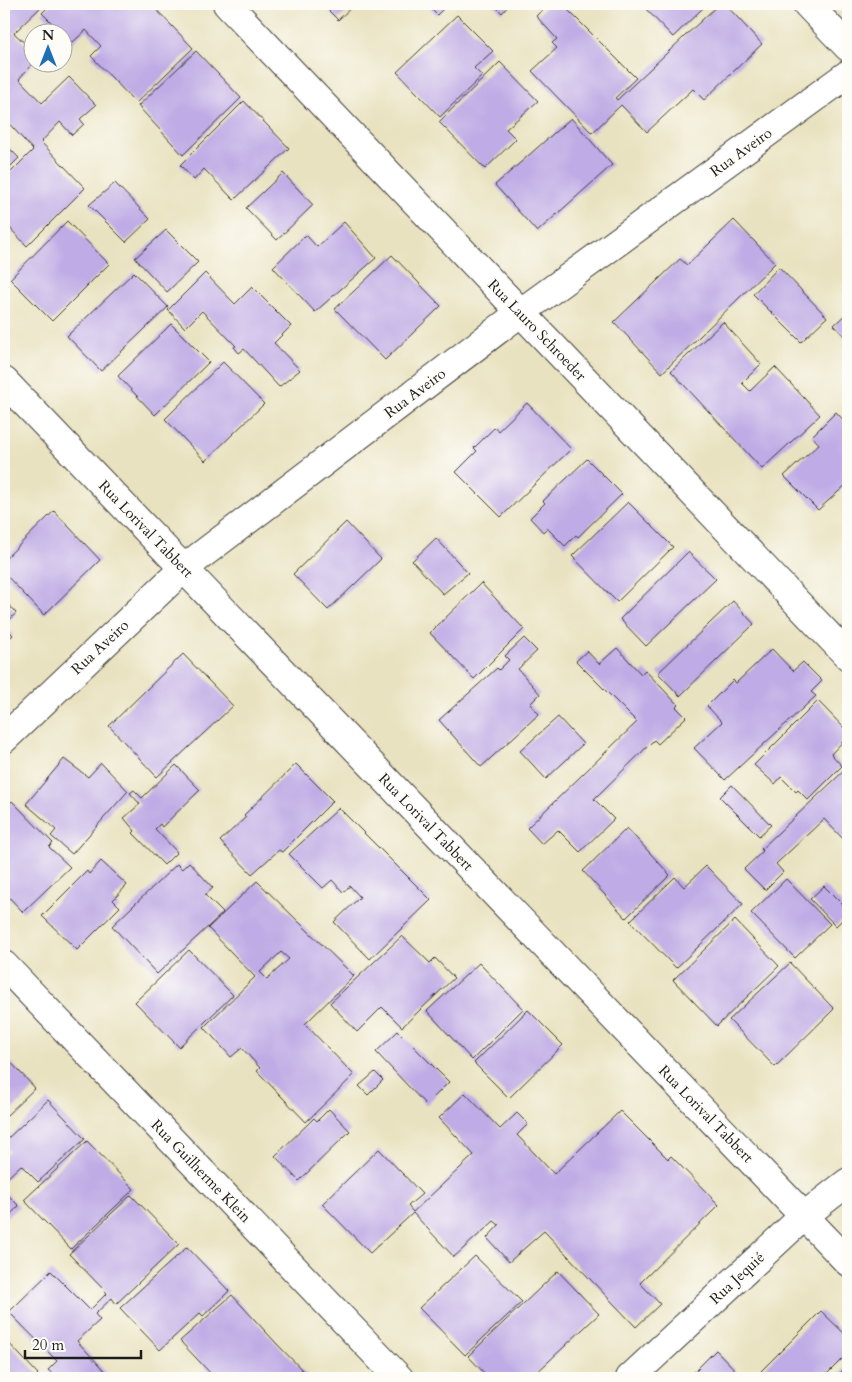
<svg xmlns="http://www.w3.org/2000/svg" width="852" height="1382" viewBox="0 0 852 1382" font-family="Cardo,serif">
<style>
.building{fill:#bfabe5;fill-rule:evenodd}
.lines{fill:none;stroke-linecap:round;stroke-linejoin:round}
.street-casing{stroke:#3b3a35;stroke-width:30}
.street{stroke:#fff;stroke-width:28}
.labels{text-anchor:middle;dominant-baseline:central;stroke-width:4;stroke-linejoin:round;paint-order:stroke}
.street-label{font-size:15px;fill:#1c1c1c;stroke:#fdfcf7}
</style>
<rect width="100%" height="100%" fill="#fdfcf7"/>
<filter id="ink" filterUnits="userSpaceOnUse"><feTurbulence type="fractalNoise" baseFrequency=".02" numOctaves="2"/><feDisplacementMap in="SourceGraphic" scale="10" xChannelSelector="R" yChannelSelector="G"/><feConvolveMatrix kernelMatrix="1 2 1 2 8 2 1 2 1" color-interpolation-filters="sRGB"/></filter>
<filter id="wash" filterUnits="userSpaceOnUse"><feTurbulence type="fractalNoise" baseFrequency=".0096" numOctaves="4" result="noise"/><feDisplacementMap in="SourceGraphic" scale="20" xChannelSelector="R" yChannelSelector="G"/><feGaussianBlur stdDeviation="1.12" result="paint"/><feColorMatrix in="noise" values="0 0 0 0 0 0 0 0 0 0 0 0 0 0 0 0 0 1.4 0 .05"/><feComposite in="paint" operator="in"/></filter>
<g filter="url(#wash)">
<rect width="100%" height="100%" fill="#e9e2c0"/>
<g id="blocks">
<g class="building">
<polygon points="4,4 44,4 14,33 32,50 34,62 19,79 42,103 69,77 96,105 80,119 84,124 72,135 60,122 41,142 85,188 27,246 4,222 4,179 33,150 4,118"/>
<polygon points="51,4 151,4 193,48 136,103 91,56 101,46 86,30 72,43 42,13"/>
<polygon points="322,4 355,4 338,20"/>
<polygon points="426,4 448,4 437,15"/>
<polygon points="493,4 510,4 502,13"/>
<polygon points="549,4 562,4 636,78 615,98 617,100 719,4 725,4 762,44 704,100 693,89 647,132 621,105 592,133 532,71 557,48 552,43 557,39 536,16"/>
<polygon points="641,4 707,4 673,37"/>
<polygon points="457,15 493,51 474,68 482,76 440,117 397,72"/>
<polygon points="196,51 241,98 183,155 138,106"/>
<polygon points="500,62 538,101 506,129 516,139 485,169 439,122"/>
<polygon points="244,101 289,148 234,200 204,169 194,180 180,165"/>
<polygon points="571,118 612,165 537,232 495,185"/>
<polygon points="4,143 19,158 4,173"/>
<polygon points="283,173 313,205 277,240 246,208"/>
<polygon points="115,183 150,219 126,242 89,205"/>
<polygon points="734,220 775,263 662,373 614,322 680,259 687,265"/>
<polygon points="67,221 109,264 52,321 10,279"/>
<polygon points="344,222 376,258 315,312 273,267 306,235 317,247"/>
<polygon points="166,230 198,262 167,292 135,258"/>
<polygon points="392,255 441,306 385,360 335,309"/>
<polygon points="779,267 827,317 801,342 753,294"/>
<polygon points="134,272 168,307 101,371 67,336"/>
<polygon points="205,273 235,304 252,287 291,326 274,343 300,370 279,387 244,349 239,353 234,347 236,346 202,311 185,328 168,310"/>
<polygon points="848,312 848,340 834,325"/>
<polygon points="723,322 761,364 742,383 750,391 775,367 820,415 762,469 671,371"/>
<polygon points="171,324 209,362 155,415 118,376"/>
<polygon points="223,362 264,404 205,461 165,419"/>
<polygon points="527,403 571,449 501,517 456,472 477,451 474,448 495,427 498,431"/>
<polygon points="836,412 848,425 848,483 818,510 784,476 819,444 812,436"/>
<polygon points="587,459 622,494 578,537 576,535 565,546 547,528 543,532 530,518 545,503 543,501"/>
<polygon points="628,502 673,547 617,602 572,556"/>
<polygon points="54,511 100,560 44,615 4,573 4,560"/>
<polygon points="346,522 381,559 328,610 293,574"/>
<polygon points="436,538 468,573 443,594 412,561"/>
<polygon points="688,552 716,579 646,646 620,619"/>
<polygon points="481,583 524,629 474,679 430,633"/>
<polygon points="4,600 16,613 4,626 13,635 4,644"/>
<polygon points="733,601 754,624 680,696 658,673"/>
<polygon points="524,638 537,651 518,669 540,694 530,704 539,714 481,767 439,720 497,668 499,670 509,660 505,656"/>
<polygon points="617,648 641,674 645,670 678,705 676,707 686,717 658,744 654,740 594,799 614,819 580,852 558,830 542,844 527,828 637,722 576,661 587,651 599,664"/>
<polygon points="772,649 793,671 803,662 822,681 811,692 816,696 725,780 694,748 722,722 707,706 733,680 736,683"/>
<polygon points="183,654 233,706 157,777 109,726"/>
<polygon points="818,701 848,732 848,736 831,754 842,766 808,800 798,790 796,792 781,777 775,784 754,765"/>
<polygon points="558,717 583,744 546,779 520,751"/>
<polygon points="64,759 88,777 101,763 128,791 72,854 51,836 56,830 26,804"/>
<polygon points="296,764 333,801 282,852 279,850 252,874 220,841 246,817 244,815"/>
<polygon points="176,765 200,790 162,827 160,824 155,829 177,852 164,865 133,833 135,831 124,818 140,804 130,793 134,790 142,798"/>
<polygon points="848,767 848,844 824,819 776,864 783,872 765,890 744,869 763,851 761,849"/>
<polygon points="732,785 771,825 759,836 720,797"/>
<polygon points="12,801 53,843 49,847 70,867 23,912 4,892 4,809"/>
<polygon points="339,808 431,900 370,959 334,922 360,897 350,886 343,892 332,880 323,888 289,854"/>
<polygon points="627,828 670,875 626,918 583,871"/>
<polygon points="101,861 127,885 113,900 120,907 77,950 42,916 87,871 89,874"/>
<polygon points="189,862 213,888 205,895 223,913 157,974 112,926 177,864 182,869"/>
<polygon points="706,866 743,904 676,968 630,921 675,877 684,887"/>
<polygon points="786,879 830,924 795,958 751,913"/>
<path d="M257,881l97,95 -49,48 49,51 -48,47 -49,-51 3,-3 -18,-20 -11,9 -27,-30 51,-50 -47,-49zM281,952l8,7 -22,20 -7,-7z"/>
<polygon points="824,886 848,910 848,914 836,926 810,899"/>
<polygon points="735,920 779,966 717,1026 673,980"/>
<polygon points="402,936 430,963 435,958 454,978 402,1027 382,1007 357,1032 330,1003"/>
<polygon points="189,950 233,995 179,1047 135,1002"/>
<polygon points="479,963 523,1009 472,1060 427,1011"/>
<polygon points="790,963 834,1009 775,1067 729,1020"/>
<polygon points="528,1010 563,1045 509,1098 474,1063"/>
<polygon points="398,1031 449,1082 426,1105 376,1052"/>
<polygon points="4,1055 35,1088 4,1118"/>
<polygon points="375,1072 383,1080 368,1095 359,1086"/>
<polygon points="465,1093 500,1129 517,1113 528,1124 517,1135 554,1174 620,1111 668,1159 671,1156 719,1205 640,1283 660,1304 636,1327 544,1231 509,1262 487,1238 499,1225 494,1221 454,1257 413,1213 370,1253 322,1204 379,1149 422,1194 408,1206 413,1212 474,1155 439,1118"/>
<polygon points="48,1100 85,1139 38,1182 21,1165 4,1181 4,1156 9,1151 4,1146 4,1142"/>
<polygon points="329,1109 350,1131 299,1181 275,1156 314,1118 317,1121"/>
<polygon points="87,1141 134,1189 71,1249 24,1200"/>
<polygon points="4,1191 19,1206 4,1220"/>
<polygon points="131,1195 179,1244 116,1304 112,1298 95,1314 100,1320 77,1341 111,1378 57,1378 48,1370 57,1361 9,1312 51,1271 90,1310 107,1293 69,1254"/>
<polygon points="187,1247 229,1291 203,1316 200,1313 160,1350 120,1308"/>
<polygon points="475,1256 522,1302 465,1355 419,1308"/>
<polygon points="558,1271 599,1314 531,1378 489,1378 468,1356"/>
<polygon points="6,1286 9,1289 4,1295 4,1288"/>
<polygon points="232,1295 276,1343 310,1378 215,1378 180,1341"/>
<polygon points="821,1311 848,1337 848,1353 823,1378 769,1378 761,1371"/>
<polygon points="4,1338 38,1374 34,1378 4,1378"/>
<polygon points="716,1350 743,1378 694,1378 691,1375"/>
<polygon points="848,1365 848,1378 835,1378"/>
</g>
</g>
</g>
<g filter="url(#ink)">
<use href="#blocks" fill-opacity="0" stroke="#3b3a35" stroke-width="1"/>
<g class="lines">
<g class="street-casing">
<g id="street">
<polyline points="227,4 848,656"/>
<polyline points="807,4 848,47"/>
<polyline points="4,381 848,1262"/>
<polyline points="4,739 183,569 520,313 848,74"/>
<polyline points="4,965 399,1378"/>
<polyline points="630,1378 804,1216 848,1182"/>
</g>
</g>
<use href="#street" class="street"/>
</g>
</g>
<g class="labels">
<g class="street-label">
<text transform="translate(741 152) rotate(-36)">Rua Aveiro</text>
<text transform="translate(537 330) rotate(46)">Rua Lauro Schroeder</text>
<text transform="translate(415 393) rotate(-37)">Rua Aveiro</text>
<text transform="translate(146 529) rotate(46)">Rua Lorival Tabbert</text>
<text transform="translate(100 647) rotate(-43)">Rua Aveiro</text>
<text transform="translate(426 822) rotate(46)">Rua Lorival Tabbert</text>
<text transform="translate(706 1114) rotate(46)">Rua Lorival Tabbert</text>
<text transform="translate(201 1171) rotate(46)">Rua Guilherme Klein</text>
<text transform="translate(737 1278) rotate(-43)">Rua Jequié</text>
</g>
</g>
<rect width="852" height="1382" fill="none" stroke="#fdfcf7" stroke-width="20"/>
<g transform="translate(48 48)"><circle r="24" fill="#fdfcf7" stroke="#a3a29f"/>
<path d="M0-4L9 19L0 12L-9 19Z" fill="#1f6fb2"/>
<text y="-8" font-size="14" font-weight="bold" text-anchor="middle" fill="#1c1c1c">N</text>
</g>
<path d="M25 1350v8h116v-8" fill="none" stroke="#1c1c1c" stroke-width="2.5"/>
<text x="32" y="1350" font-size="15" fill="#1c1c1c" stroke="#fdfcf7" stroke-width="4" paint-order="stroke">20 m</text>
</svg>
